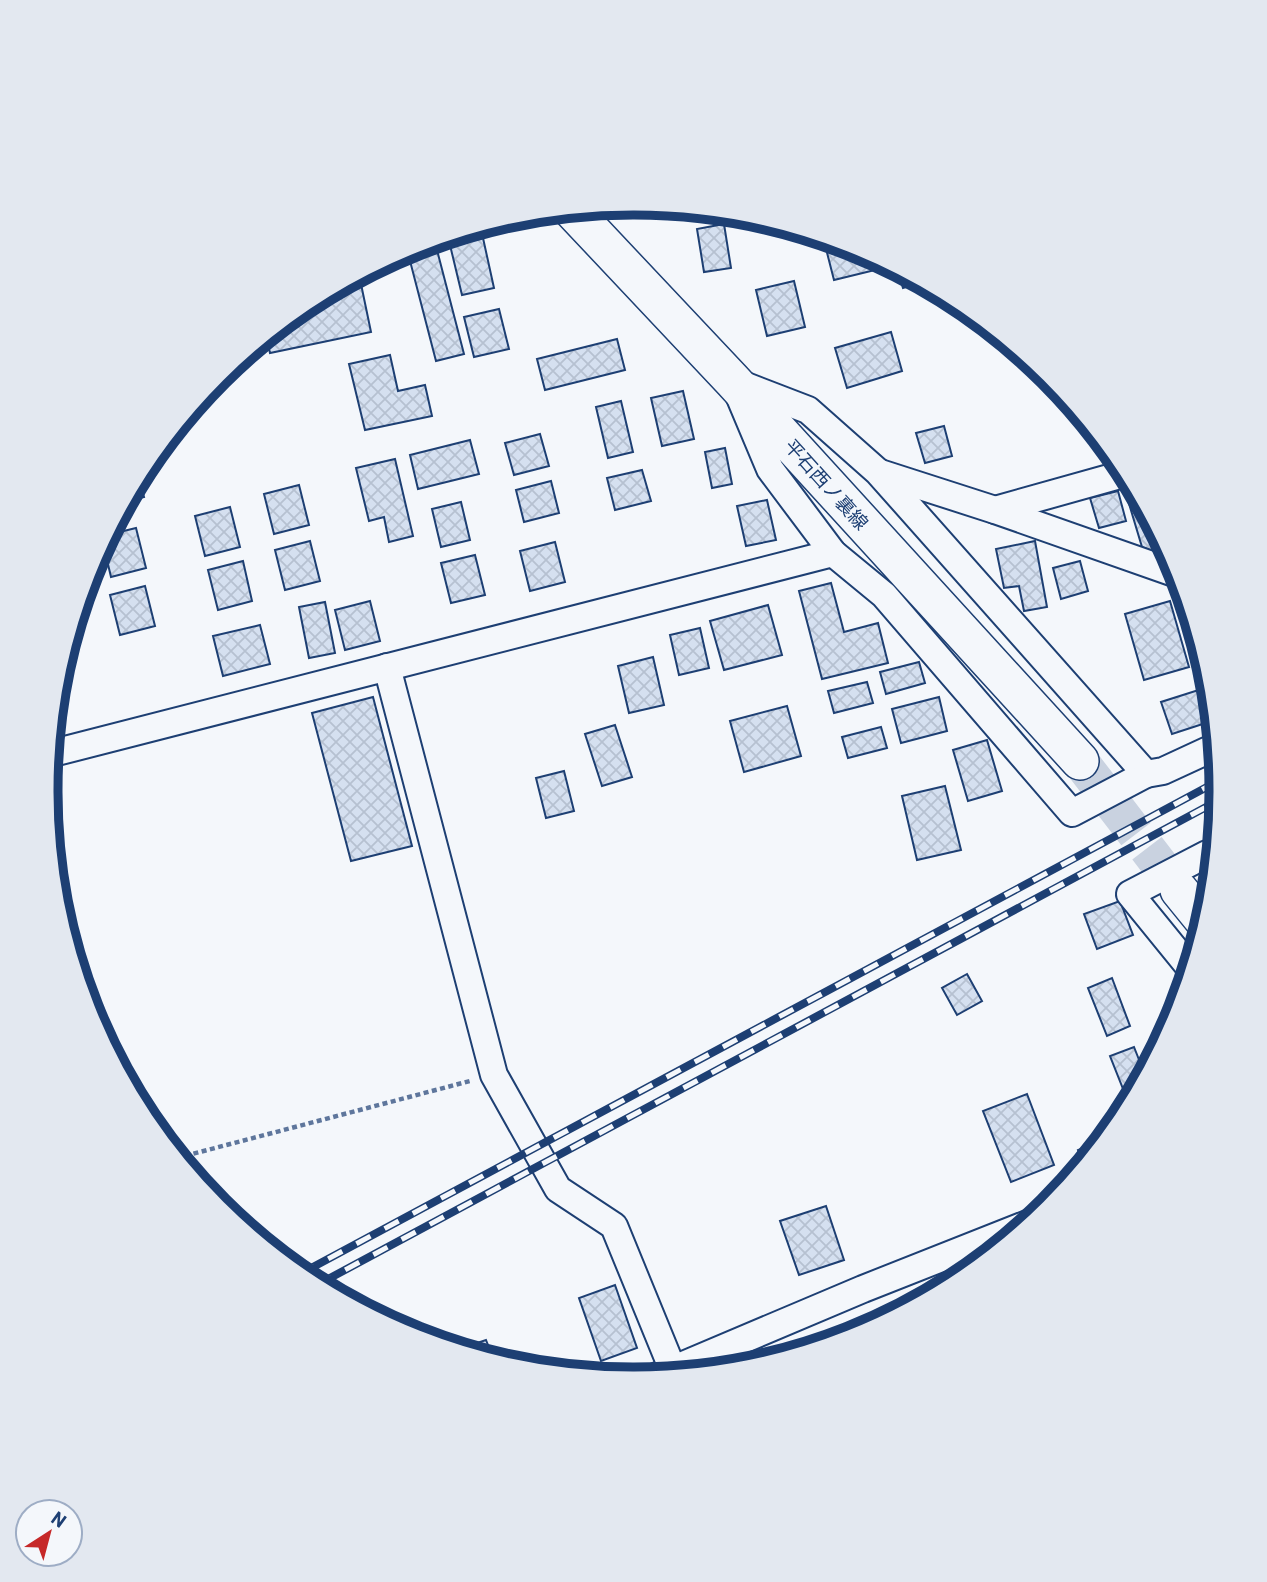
<svg xmlns="http://www.w3.org/2000/svg" width="1267" height="1582" viewBox="0 0 1267 1582" font-family="Barlow,'Noto Sans JP',sans-serif">
<style>
.building{fill:url(#building-cross-hatch);stroke:#1d3f73;stroke-width:2}
.lines{fill:none;stroke-linecap:round;stroke-linejoin:round}
.secondary-tunnel{stroke:#c9d2e0;stroke-width:37;stroke-dasharray:37 18;stroke-linecap:butt}
.street-casing{stroke:#1d3f73;stroke-width:30}
.secondary-casing{stroke:#1d3f73;stroke-width:40}
.path{stroke:#5e769c;stroke-width:4.5;stroke-dasharray:5 3.5;stroke-linecap:butt}
.street{stroke:#f4f7fb;stroke-width:26}
.secondary{stroke:#f4f7fb;stroke-width:37}
.rail-casing{stroke:#1d3f73;stroke-width:8}
.rail{stroke:#f4f7fb;stroke-width:5;stroke-dasharray:16;stroke-linecap:butt}
.labels{text-anchor:middle;dominant-baseline:central;stroke-width:5;stroke-linejoin:round;paint-order:stroke}
.street-label{font-size:19px;fill:#1d3f73;stroke:#f4f7fb}
.rim{fill:none;stroke:#1d3f73;stroke-width:9}
</style>
<defs>
<pattern id="building-cross-hatch" width="8" height="8" patternUnits="userSpaceOnUse" patternTransform="scale(1.75)"><rect width="8" height="8" fill="#d5e0f0"/><path d="M0 0l8 8M0 8l8-8" fill="none" stroke="#b6c1d1"/></pattern>
</defs>
<rect width="100%" height="100%" fill="#f4f7fb"/>
<g class="building">
<polygon points="752,216 777,223 755,228"/>
<polygon points="724,224 731,268 704,272 697,229"/>
<polygon points="823,237 859,248 871,254 875,270 834,280"/>
<polygon points="483,238 494,288 462,295 450,245"/>
<polygon points="437,250 464,354 436,361 409,257"/>
<polygon points="897,269 923,282 903,288"/>
<polygon points="794,281 805,327 767,336 756,290"/>
<polygon points="361,284 371,332 270,353 266,336 307,302 327,291"/>
<polygon points="499,309 509,349 474,357 464,317"/>
<polygon points="891,332 902,371 847,388 835,348"/>
<polygon points="617,339 625,370 545,390 537,359"/>
<polygon points="390,355 398,391 425,385 432,416 365,430 349,364"/>
<polygon points="683,391 694,439 662,446 651,398"/>
<polygon points="621,401 633,452 608,458 596,407"/>
<polygon points="944,426 952,456 925,463 916,433"/>
<polygon points="540,434 549,466 514,475 505,443"/>
<polygon points="470,440 479,474 418,489 410,455"/>
<polygon points="725,448 732,484 712,488 705,452"/>
<polygon points="395,459 413,536 389,542 384,517 369,521 356,468"/>
<polygon points="642,470 651,501 615,510 607,478"/>
<polygon points="138,476 144,497 124,502"/>
<polygon points="551,481 559,513 524,522 516,490"/>
<polygon points="1133,484 1169,552 1160,555 1142,547 1124,487"/>
<polygon points="299,485 309,525 274,534 264,494"/>
<polygon points="1118,491 1126,521 1099,528 1090,498"/>
<polygon points="767,500 776,540 746,546 737,506"/>
<polygon points="461,502 470,540 441,547 432,509"/>
<polygon points="230,507 240,547 205,556 195,516"/>
<polygon points="136,528 146,568 111,577 103,543 107,535"/>
<polygon points="310,541 320,581 285,590 275,550"/>
<polygon points="1035,541 1047,607 1024,611 1019,586 1004,588 996,549"/>
<polygon points="555,542 565,582 530,591 520,551"/>
<polygon points="475,555 485,595 451,603 441,563"/>
<polygon points="243,561 252,601 218,610 208,570"/>
<polygon points="1080,561 1088,591 1061,599 1053,568"/>
<polygon points="831,583 844,632 878,623 888,663 822,679 799,591"/>
<polygon points="145,586 155,626 120,635 110,595"/>
<polygon points="370,601 380,641 345,650 335,610"/>
<polygon points="1170,601 1189,667 1144,680 1125,614"/>
<polygon points="325,602 335,653 309,658 299,607"/>
<polygon points="768,605 782,655 724,670 710,621"/>
<polygon points="260,625 270,664 223,676 213,636"/>
<polygon points="700,628 709,668 679,675 670,635"/>
<polygon points="653,657 664,705 629,713 618,666"/>
<polygon points="919,662 925,683 886,694 880,672"/>
<polygon points="867,682 873,703 834,713 828,691"/>
<polygon points="1211,686 1215,720 1172,734 1161,702"/>
<polygon points="373,697 412,846 351,861 312,713"/>
<polygon points="939,697 947,731 901,743 892,709"/>
<polygon points="787,706 801,756 744,772 730,721"/>
<polygon points="615,725 632,777 602,786 585,734"/>
<polygon points="881,727 887,748 848,758 842,737"/>
<polygon points="987,740 1002,791 968,801 953,750"/>
<polygon points="564,771 574,811 546,818 536,778"/>
<polygon points="945,786 961,850 917,860 902,796"/>
<polygon points="50,835 74,937 67,939 57,905"/>
<polygon points="1120,901 1133,935 1097,949 1084,914"/>
<polygon points="967,974 982,1001 957,1015 942,988"/>
<polygon points="1112,978 1130,1026 1107,1036 1088,988"/>
<polygon points="1134,1047 1145,1075 1129,1104 1110,1056"/>
<polygon points="1027,1094 1054,1165 1011,1182 983,1111"/>
<polygon points="1104,1140 1084,1165 1078,1150"/>
<polygon points="826,1206 844,1260 799,1275 780,1221"/>
<polygon points="615,1285 637,1348 601,1361 579,1298"/>
<polygon points="375,1306 380,1319 363,1310"/>
<polygon points="486,1340 494,1360 459,1349"/>
</g>
<g class="lines">
<polyline class="secondary-tunnel" points="1080,761 1179,890"/>
<g class="street-casing">
<g id="street">
<polygon points="733,381 808,410 878,472 1146,774 1072,813 884,595 833,553 770,469"/>
<polyline points="880,473 995,510 1180,575"/>
<polyline points="995,510 1127,473"/>
<polyline points="387,667 494,1075 558,1189 614,1226 675,1375"/>
<polyline points="49,754 833,553"/>
<polyline points="1146,774 1163,771 1217,746"/>
<polyline points="1191,969 1130,894 1207,854 1214,863"/>
<polyline points="655,1377 863,1289 1030,1223"/>
</g>
</g>
<g class="secondary-casing">
<g id="secondary">
<polyline points="571,209 733,381 1080,761"/>
<polyline points="1179,890 1205,922"/>
</g>
</g>
<polyline class="path" points="177,1158 470,1081"/>
<use href="#street" class="street"/>
<use href="#secondary" class="secondary"/>
<g class="rail-casing">
<g id="rail">
<polyline points="300,1274 1220,780"/>
<polyline points="317,1285 1221,799"/>
</g>
</g>
<use href="#rail" class="rail"/>
</g>
<g class="labels">
<g class="street-label">
<text transform="translate(827 484) rotate(48)">平石西ノ裏線</text>
</g>
</g>
<path d="M0 0H1267V1582H0ZM633 215H634A575 575 0 0 1 1209 790V792A575 575 0 0 1 634 1367H633A575 575 0 0 1 58 792V790A575 575 0 0 1 633 215Z" fill="#e3e8f0" fill-rule="evenodd"/>
<path class="rim" d="M633 215H634A575 575 0 0 1 1209 790V792A575 575 0 0 1 634 1367H633A575 575 0 0 1 58 792V790A575 575 0 0 1 633 215Z"/>
<g transform="translate(49 1533) rotate(36)"><circle r="33" fill="#f4f7fb" stroke="#9eadc5" stroke-width="2"/>
<path d="M0-5L12 26L0 18L-12 26Z" fill="#c62828"/>
<text y="-10" font-size="19" font-weight="bold" text-anchor="middle" fill="#1d3f73">N</text>
</g>
</svg>
